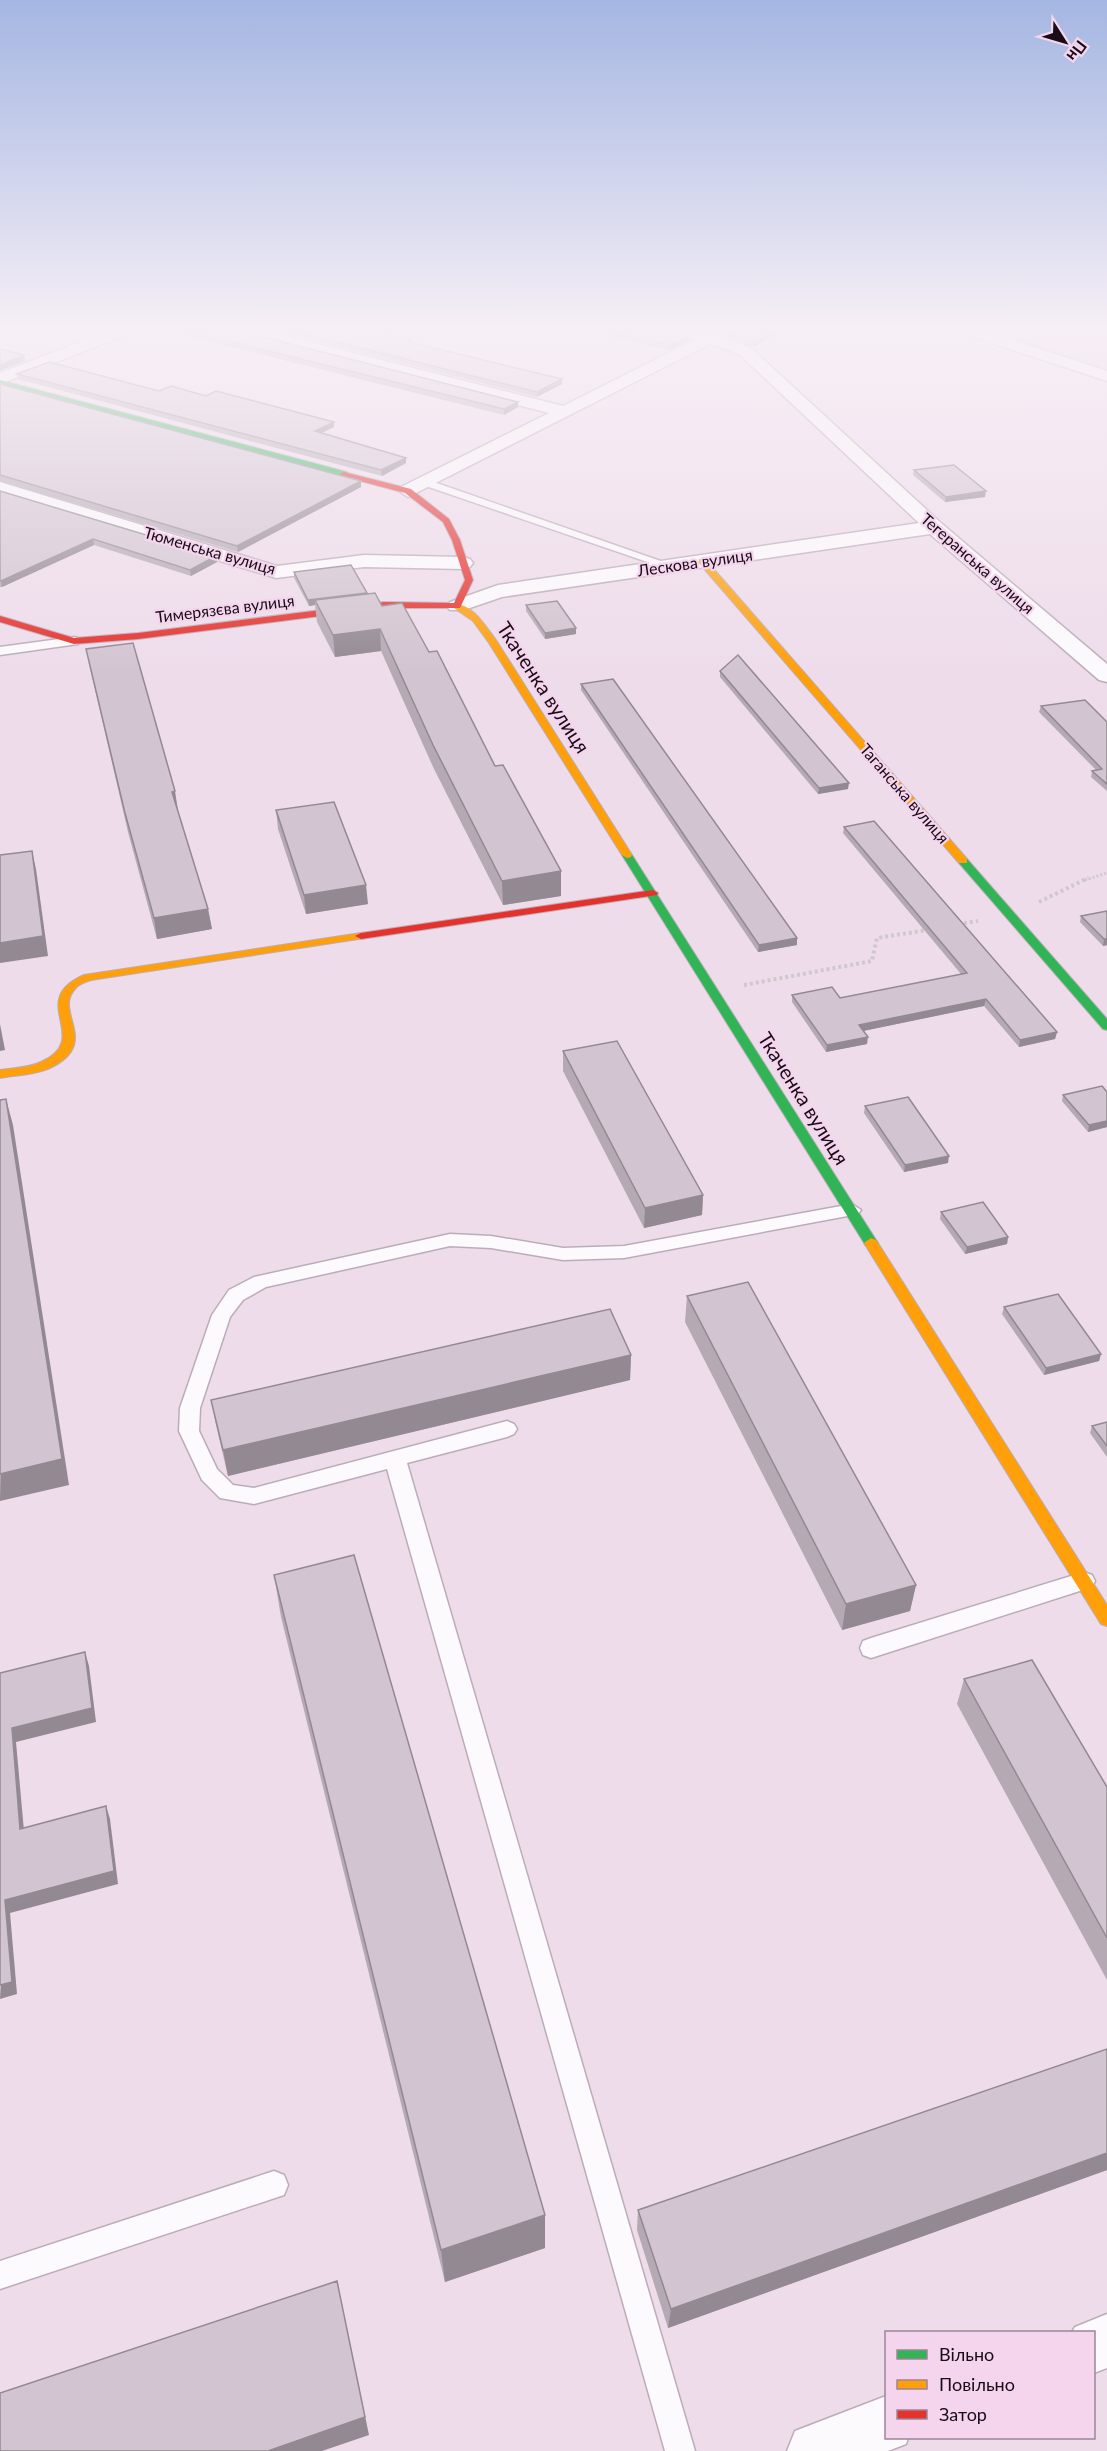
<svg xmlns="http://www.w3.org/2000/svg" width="1107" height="2451" viewBox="0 0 1107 2451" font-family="Lato,sans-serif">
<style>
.green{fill:#d5d3c5}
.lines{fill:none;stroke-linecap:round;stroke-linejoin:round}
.lane-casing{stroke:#bbadb8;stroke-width:3}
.street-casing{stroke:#bbadb8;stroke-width:3}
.fast-casing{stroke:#bbadb8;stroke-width:2}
.slow-casing{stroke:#bbadb8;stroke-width:2}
.jam-casing{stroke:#bbadb8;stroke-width:2}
.path-far1{stroke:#cfc9cd;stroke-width:3;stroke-dasharray:2 2;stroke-linecap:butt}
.path{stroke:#cfc9cd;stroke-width:4;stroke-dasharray:3 3;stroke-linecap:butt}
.lane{fill:#fcfafc;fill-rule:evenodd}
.street{fill:#fcfafc;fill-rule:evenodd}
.fast{fill:#30b455;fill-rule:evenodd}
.slow{fill:#ff9f0a;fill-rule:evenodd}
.jam{fill:#e5322d;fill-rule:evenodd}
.wall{fill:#b5a9b3}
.shaded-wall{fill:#938992}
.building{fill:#d2c4d0;stroke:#938992;stroke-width:1.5}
.labels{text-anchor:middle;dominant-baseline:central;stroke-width:4.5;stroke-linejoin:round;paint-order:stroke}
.far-street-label{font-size:16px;fill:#180d16;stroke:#f5d5ee}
.street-label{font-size:20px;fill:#180d16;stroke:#f5d5ee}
</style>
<rect width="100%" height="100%" fill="#eedcea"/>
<polygon class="green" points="983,331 1107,331 1107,369"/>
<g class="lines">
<g class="lane-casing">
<g id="lane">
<polygon points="420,480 428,480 675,566 665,568 420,484"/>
<polygon points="74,637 78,638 78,644 0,655 0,647"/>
<polygon points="852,1204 861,1210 858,1214 624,1258 563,1260 491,1248 450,1246 266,1287 243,1300 230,1317 200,1408 199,1431 217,1469 233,1485 254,1488 507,1421 514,1424 517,1429 514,1434 507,1437 407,1463 695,2451 665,2451 387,1469 254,1504 220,1498 202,1480 179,1431 180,1408 212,1315 229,1290 254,1277 450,1234 491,1236 563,1248 624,1246"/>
<polygon points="1084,1572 1092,1575 1095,1581 1092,1587 871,1658 863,1655 860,1648 863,1641 871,1638"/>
<polygon points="274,2171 284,2175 288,2185 284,2195 0,2289 0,2261"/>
</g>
</g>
<g class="street-casing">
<g id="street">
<polygon points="108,331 130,331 128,334 0,384 0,373"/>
<polygon points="239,331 266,331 563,406 694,340 670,334 668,331 720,333 721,337 751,348 941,523 1107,664 1107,682 1099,680 930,534 502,597 464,610 450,610 446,606 450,602 498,585 919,523 739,354 710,344 408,497 399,491 401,487 549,413 241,334"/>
<polygon points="962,331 986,331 1107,371 1107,381 964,334"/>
<polygon points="0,482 277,566 364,555 463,557 470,559 473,563 470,567 463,569 364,567 276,578 0,494"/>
<polygon points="1107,2314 1107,2368 1094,2373 1094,2332 1072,2332 1075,2327"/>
<polygon points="886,2396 886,2438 908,2438 906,2444 888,2451 787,2451 795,2431"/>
</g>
</g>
<g class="fast-casing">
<g id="fast">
<polygon points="0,380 347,472 348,474 341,476 0,384"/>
<polygon points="627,852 632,855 876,1240 878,1243 876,1246 866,1246 622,855"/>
<polygon points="963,858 967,859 1107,1019 1107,1030 1103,1029 959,863 959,859"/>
</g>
</g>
<g class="slow-casing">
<g id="slow">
<polygon points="699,559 705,559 967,859 967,863 959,863 699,563"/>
<path d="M454,604c18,-1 32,23 42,36l136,215 -1,2 -4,1 -5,-3 -133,-212 -16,-22 -19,-13z"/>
<path d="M361,933l4,1v4l-274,42c-5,2 -13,4 -16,9 -22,23 27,54 -25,79 -15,7 -34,7 -50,10v-8c13,-2 29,-2 41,-8 53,-24 -16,-61 43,-87z"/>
<polygon points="871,1238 876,1240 1107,1605 1107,1626 1101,1624 866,1246 864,1243"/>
</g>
</g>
<g class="jam-casing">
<g id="jam">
<polygon points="344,472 411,489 449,519 460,540 473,580 460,608 384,608 138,639 74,644 0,622 0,616 74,638 138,633 384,602 454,603 465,580 452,540 443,522 405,493 341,476 340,474"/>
<polygon points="653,890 658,893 657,895 361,939 355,936 361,933"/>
</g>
</g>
<polyline class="path-far1" points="1085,880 1107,873"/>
<g class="path">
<polyline points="1039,902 1088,878"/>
<polyline points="958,924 978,921"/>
<polyline points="744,985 872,961 877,938 927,930"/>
</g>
<use href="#lane" class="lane"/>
<use href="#street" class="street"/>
<use href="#fast" class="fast"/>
<use href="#slow" class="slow"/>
<use href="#jam" class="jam"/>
</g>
<g class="wall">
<polygon points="167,331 240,331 518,407 504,415"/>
<polygon points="275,331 396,331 389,334 413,343 562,379 562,384 537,397"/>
<polygon points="586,331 669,331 688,341 670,350"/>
<polygon points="720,331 779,331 779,333 753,347 723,335"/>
<polygon points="17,374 159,391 206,396 334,422 334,427 322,433 406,458 406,463 382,476 18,379"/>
<polygon points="0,384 361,487 238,552 0,481"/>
<polygon points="914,470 985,497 945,502 913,475"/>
<polygon points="0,491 217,562 191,576 94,545 2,587 0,587"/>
<polygon points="294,572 367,594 382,606 429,652 495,766 561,896 503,905 434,769 381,651 335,657 317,622 315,605 309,606 294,578"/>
<polygon points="526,605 576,634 545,639 526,611"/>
<polygon points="86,649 208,909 212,929 157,939 128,832 90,668"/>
<polygon points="720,671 848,789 818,794 720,677"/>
<polygon points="581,684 797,938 797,945 758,952 581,690"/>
<polygon points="1041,706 1107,722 1107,791 1091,777 1092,771 1096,770 1039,712"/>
<polygon points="276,810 368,904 306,914 278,829"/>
<polygon points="844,827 1057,1032 1055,1039 1019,1047 984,1006 863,1031 867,1044 826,1052 792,1002 792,995 840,998 961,974 843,833"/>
<polygon points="1107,911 1107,945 1103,946 1080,922 1081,916"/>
<polygon points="563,1051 703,1195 702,1215 644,1228 563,1071"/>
<polygon points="1107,1092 1107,1127 1088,1132 1062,1101 1063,1095"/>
<polygon points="865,1106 948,1163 904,1172 864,1113"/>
<polygon points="941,1212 1008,1237 1007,1244 965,1254 940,1219"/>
<polygon points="687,1296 916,1585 910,1611 842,1630 685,1322"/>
<polygon points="1004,1307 1101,1354 1099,1361 1044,1375 1002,1314"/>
<polygon points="631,1355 630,1380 228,1476 216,1425 211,1400"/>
<polygon points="1107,1422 1107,1457 1090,1433 1092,1426"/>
<polygon points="274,1575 545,2215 545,2248 445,2282 281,1617"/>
<polygon points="964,1679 1107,1787 1107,1980 957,1704"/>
<polygon points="1107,2049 1107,2170 668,2328 637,2230 638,2210"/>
</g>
<g class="shaded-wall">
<polygon points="383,331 396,331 381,337 381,332"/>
<polygon points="774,331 779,331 779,333 753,347 754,342"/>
<polygon points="688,336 688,341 670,350 670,345"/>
<polygon points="24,355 25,361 0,371 0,365"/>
<polygon points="562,379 562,384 537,397 537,392"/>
<polygon points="518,402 518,407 504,415 504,409"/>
<polygon points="334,422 334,427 315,436 315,431"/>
<polygon points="406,458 406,463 382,476 381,470"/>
<polygon points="361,481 361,487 238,552 237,546"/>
<polygon points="986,491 985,497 945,502 946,497"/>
<polygon points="93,539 94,545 2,587 1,581"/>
<polygon points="216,556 217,562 191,576 190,570"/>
<polygon points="367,593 367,599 315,600 315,605 309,606 308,600"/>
<polygon points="576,628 576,634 545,639 545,633"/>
<polygon points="380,629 381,651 335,657 333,635"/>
<polygon points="849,783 848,789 818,794 819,788"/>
<polygon points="175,791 178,811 172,792"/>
<polygon points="32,851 36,869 48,956 0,963 0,943"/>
<polygon points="561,871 561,896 503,905 502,881"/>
<polygon points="366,885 368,904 306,914 304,895"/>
<polygon points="208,909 212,929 157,939 154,918"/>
<polygon points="797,938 797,945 758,952 759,945"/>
<polygon points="1104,939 1107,939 1107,945 1103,946"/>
<polygon points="986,999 984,1006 858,1032 859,1025"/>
<polygon points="0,1024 5,1050 0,1051"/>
<polygon points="1057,1032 1055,1039 1019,1047 1020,1040"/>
<polygon points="868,1037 867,1044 826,1052 827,1045"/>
<polygon points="6,1099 13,1125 69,1485 0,1501"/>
<polygon points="1107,1121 1107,1127 1088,1132 1089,1125"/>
<polygon points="949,1156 948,1163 904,1172 905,1165"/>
<polygon points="703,1195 702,1215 644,1228 645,1208"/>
<polygon points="1008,1237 1007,1244 965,1254 967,1247"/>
<polygon points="1101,1354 1099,1361 1044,1375 1046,1368"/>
<polygon points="631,1355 630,1380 228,1476 223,1450"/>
<polygon points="916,1585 910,1611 842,1630 846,1604"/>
<polygon points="85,1652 89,1666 96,1722 16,1742 25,1842 20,1829 12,1728"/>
<polygon points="106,1806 110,1819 118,1884 10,1913 17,1994 0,1999 5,1900"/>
<polygon points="1107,2153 1107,2170 668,2328 671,2309"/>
<polygon points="545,2215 545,2248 445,2282 441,2250"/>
<polygon points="337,2281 369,2435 322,2451 268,2451"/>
</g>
<g class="building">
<polygon points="187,331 240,331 518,402 504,409"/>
<polygon points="294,331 383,331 381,332 413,340 409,342 562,379 537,392"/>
<polygon points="608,331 669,331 688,336 670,345"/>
<polygon points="724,331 774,331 754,342"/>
<polygon points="0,349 24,355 0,365"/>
<polygon points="49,362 159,391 171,386 206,396 216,391 334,422 315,431 406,458 381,470 17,374"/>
<polygon points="0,384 361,481 237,546 0,475"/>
<polygon points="954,465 986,491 946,497 914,470"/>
<polygon points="0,491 216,556 190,570 93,539 1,581 0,581"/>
<polygon points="351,565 367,593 308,600 294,572"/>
<polygon points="375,593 382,606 402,603 429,652 437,651 495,766 503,765 561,871 502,881 433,745 380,629 333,635 315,600"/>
<polygon points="557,601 576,628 545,633 526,605"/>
<polygon points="133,643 175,791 172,792 208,909 154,918 125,813 86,649"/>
<polygon points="738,655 849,783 819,788 720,671"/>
<polygon points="613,679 797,938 759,945 581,684"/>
<polygon points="1085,700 1107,722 1107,784 1092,771 1102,769 1041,706"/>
<polygon points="334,802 366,885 304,895 276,810"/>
<polygon points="874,821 1057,1032 1020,1040 986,999 859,1025 868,1037 827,1045 792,995 832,987 840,998 967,973 844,827"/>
<polygon points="32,851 43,936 0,943 0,855"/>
<polygon points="1107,911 1107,939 1104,939 1081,916"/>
<polygon points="617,1041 703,1195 645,1208 563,1051"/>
<polygon points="1102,1086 1107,1092 1107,1121 1089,1125 1063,1095"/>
<polygon points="908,1097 949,1156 905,1165 865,1106"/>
<polygon points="6,1099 62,1459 0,1474 0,1100"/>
<polygon points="983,1202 1008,1237 967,1247 941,1212"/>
<polygon points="748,1282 916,1585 846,1604 687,1296"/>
<polygon points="1058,1294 1101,1354 1046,1368 1004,1307"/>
<polygon points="610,1309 631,1355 223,1450 211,1400"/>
<polygon points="1107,1422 1107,1446 1092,1426"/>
<polygon points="354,1555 545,2215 441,2250 274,1575"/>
<polygon points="85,1652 92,1708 12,1728 20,1829 106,1806 114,1871 5,1900 12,1982 0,1985 0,1673"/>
<polygon points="1032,1660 1107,1787 1107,1938 964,1679"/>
<polygon points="1107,2049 1107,2153 671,2309 638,2210"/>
<polygon points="337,2281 365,2417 268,2451 0,2451 0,2393"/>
</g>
<linearGradient id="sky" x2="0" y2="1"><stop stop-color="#a4b6e2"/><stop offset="0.49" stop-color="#f7eff6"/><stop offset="1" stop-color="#f7eff6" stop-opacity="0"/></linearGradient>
<rect width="1107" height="674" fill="url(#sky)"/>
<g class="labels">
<g class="far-street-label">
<text transform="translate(210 550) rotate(16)">Тюменська вулиця</text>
<text transform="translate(695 562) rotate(-8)">Лескова вулиця</text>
<text transform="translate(978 563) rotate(41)">Тегеранська вулиця</text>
<text transform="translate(225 608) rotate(-7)">Тимерязєва вулиця</text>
<text transform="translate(905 793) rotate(49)">Таганська вулиця</text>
</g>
<g class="street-label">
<text transform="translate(544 687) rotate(57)">Ткаченка вулиця</text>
<text transform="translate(804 1098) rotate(58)">Ткаченка вулиця</text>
</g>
</g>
<rect x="885" y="2331" width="210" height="108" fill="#f5d5ee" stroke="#9d8598" stroke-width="1.5"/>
<rect x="897" y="2350" width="30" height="9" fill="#30b455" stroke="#9d8598" stroke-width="1.5"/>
<text x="939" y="2361" font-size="18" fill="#180d16">Вільно</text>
<rect x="897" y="2380" width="30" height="9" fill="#ff9f0a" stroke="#9d8598" stroke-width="1.5"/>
<text x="939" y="2391" font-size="18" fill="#180d16">Повільно</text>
<rect x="897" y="2410" width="30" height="9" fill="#e5322d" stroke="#9d8598" stroke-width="1.5"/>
<text x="939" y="2421" font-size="18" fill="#180d16">Затор</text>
<g transform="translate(1065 42) rotate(127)" stroke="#f5d5ee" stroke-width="4.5" paint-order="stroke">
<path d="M0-4.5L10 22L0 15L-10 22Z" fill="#180d16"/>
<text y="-9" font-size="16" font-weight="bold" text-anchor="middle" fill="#180d16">Пн</text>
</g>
</svg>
